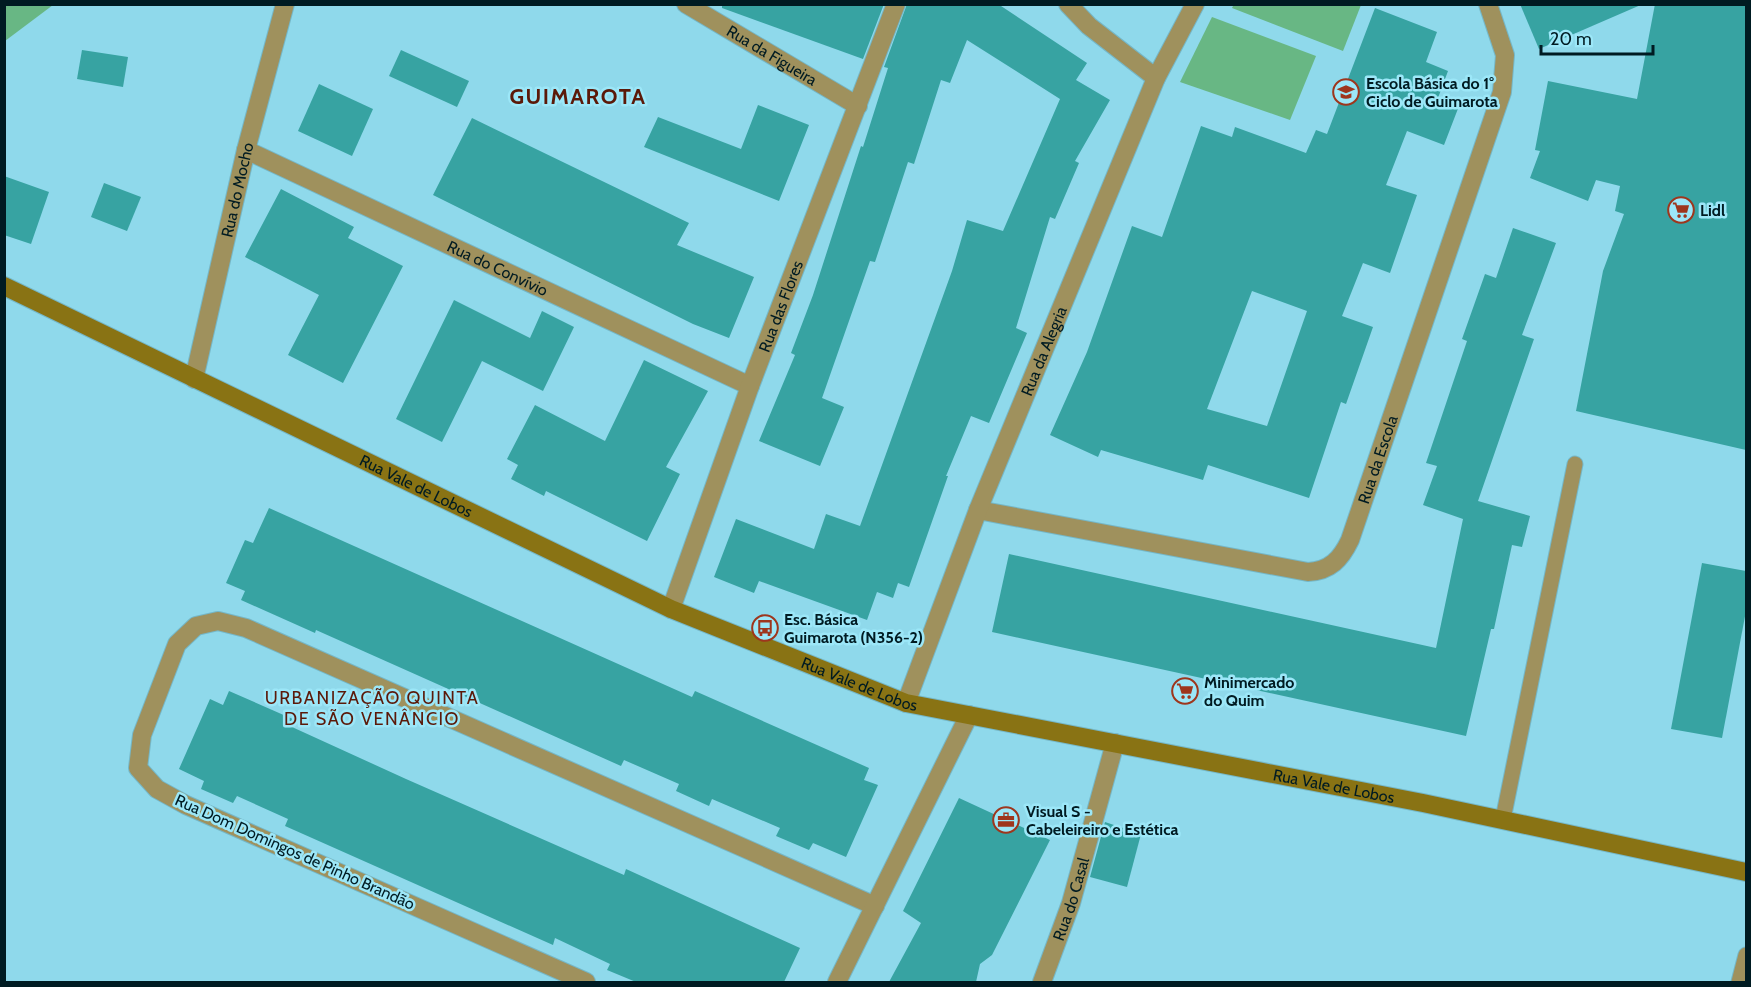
<svg xmlns="http://www.w3.org/2000/svg" width="1751" height="987" viewBox="0 0 1751 987" font-family="Cabin,sans-serif">
<style>
.green{fill:#68b784}
.building{fill:#37a3a2;fill-rule:evenodd}
.lines{fill:none;stroke-linecap:round;stroke-linejoin:round}
.lane-casing{stroke:#75b7c7;stroke-width:17}
.street-casing{stroke:#75b7c7;stroke-width:20}
.secondary-casing{stroke:#75b7c7;stroke-width:20}
.lane{stroke:#9f915d;stroke-width:15}
.street{stroke:#9f915d;stroke-width:18}
.secondary{stroke:#897314;stroke-width:18}
.labels{text-anchor:middle;dominant-baseline:central;stroke-width:5;stroke-linejoin:round;paint-order:stroke}
.street-label{font-size:16px;fill:#001b22;stroke:#9ce7f8}
.poi-label{font-size:16px;font-weight:bold;fill:#001b22;stroke:#9ce7f8;text-anchor:start}
.neighbourhood-label{font-size:18px;letter-spacing:1.5px;fill:#5b1909;stroke:#9ce7f8}
.district-label{font-size:22px;font-weight:bold;letter-spacing:1.5px;fill:#5b1909;stroke:#9ce7f8}
</style>
<rect width="100%" height="100%" fill="#8fd9eb"/>
<g class="green">
<polygon points="5,4 53,4 53,5 5,41"/>
<polygon points="1234,4 1361,4 1361,5 1343,51 1232,8"/>
<polygon points="1212,17 1316,56 1290,120 1180,82"/>
</g>
<g class="building">
<polygon points="722,4 884,4 863,59 722,8"/>
<polygon points="907,4 998,4 1087,63 1076,80 1110,100 1075,161 1079,163 1055,219 1050,217 1016,328 1027,333 989,423 971,416 946,476 948,476 909,587 898,583 893,598 877,592 867,620 759,581 754,593 714,577 736,519 814,549 826,514 860,526 952,271 967,220 1003,231 1060,99 967,40 950,83 941,80 914,164 908,162 875,262 870,261 822,398 844,407 820,466 759,441 795,355 791,353 813,295 861,146 863,147 888,68 884,67"/>
<polygon points="1520,4 1643,4 1539,49"/>
<polygon points="1655,4 1746,4 1746,450 1576,411 1603,271 1624,214 1615,211 1620,186 1596,180 1588,201 1530,178 1540,151 1535,150 1548,81 1637,99"/>
<path d="M1375,8l62,24 -11,30 22,9 -10,27 21,8 -15,39 -37,-14 -21,54 31,10 -27,78 -27,-10 -21,53 31,11 -27,77 -5,-2 -32,96 -101,-33 -5,15 -102,-30 -3,7 -48,-22 37,-83 45,-126 30,11 39,-111 31,11 3,-10 71,26 10,-23 11,4zM1252,291l55,20 -40,115 -60,-17z"/>
<polygon points="82,50 128,57 123,87 77,79"/>
<polygon points="401,50 469,81 457,107 389,76"/>
<polygon points="319,84 373,109 352,156 298,131"/>
<polygon points="758,105 809,125 779,201 644,147 658,117 741,149"/>
<polygon points="472,118 689,223 677,245 754,277 729,338 693,324 433,195"/>
<polygon points="4,176 49,192 31,244 4,235"/>
<polygon points="104,183 141,197 127,231 91,217"/>
<polygon points="281,189 354,227 348,238 403,266 343,383 288,355 319,295 245,257"/>
<polygon points="1513,228 1556,243 1522,335 1534,339 1478,501 1530,516 1522,547 1512,545 1494,629 1491,629 1466,736 992,632 1009,554 1436,648 1463,519 1423,505 1437,466 1426,463 1467,341 1462,339 1485,274 1496,278"/>
<polygon points="454,300 530,338 542,311 574,327 543,391 482,361 442,442 396,419"/>
<polygon points="644,360 708,391 666,467 680,474 647,541 546,491 544,496 511,479 518,465 507,459 535,405 605,441"/>
<polygon points="269,508 692,697 695,691 869,768 864,780 878,785 846,857 813,843 809,850 776,836 780,828 712,799 709,806 676,791 679,784 624,760 621,766 316,630 315,633 241,600 245,591 226,583 245,540 253,543"/>
<polygon points="1702,563 1746,571 1746,611 1722,738 1671,729"/>
<polygon points="229,691 295,720 292,727 406,779 624,875 626,869 800,948 784,982 636,982 607,970 610,964 555,938 553,945 285,826 288,819 237,796 233,803 201,789 204,781 179,769 210,699 223,705"/>
<polygon points="959,798 1050,840 992,955 980,964 976,982 889,982 921,923 903,911"/>
<polygon points="1105,822 1141,834 1127,887 1090,877"/>
</g>
<g class="lines">
<g class="lane-casing">
<g id="lane">
<polyline points="1503,819 1575,464"/>
<polyline points="1739,982 1746,955"/>
</g>
</g>
<g class="street-casing">
<g id="street">
<path id="s1" d="M686,4l172,102"/>
<polyline points="1068,4 1089,26 1156,78"/>
<path id="s2" d="M246,150l504,236"/>
<path id="s3" d="M194,379l52,-229 39,-146"/>
<path id="s4" d="M978,510l330,62c22,-1 33,-13 42,-32l152,-448 3,-37 -17,-51"/>
<path id="s5" d="M671,609l79,-223 146,-382"/>
<path id="s6" d="M906,703l72,-193 178,-432 39,-74"/>
<polyline points="586,982 186,805 157,789 138,768 142,735 177,644 196,626 218,621 246,628 875,906"/>
<polyline points="837,982 969,715"/>
<path id="s7" d="M1042,982l29,-79 44,-160"/>
</g>
</g>
<g class="secondary-casing">
<g id="secondary">
<path id="s8" d="M4,286l667,323 235,94 517,100 323,69"/>
</g>
</g>
<use href="#lane" class="lane"/>
<use href="#street" class="street"/>
<use href="#secondary" class="secondary"/>
</g>
<defs>
<g id="school-ring" transform="scale(1.35)"><circle r="9.5" fill="#9ce7f8" stroke="#9e361d" stroke-width="1.5"/><path d="M0-5L7-2L0 1L-7-2ZM-4 1L0 2.5L4 1V4Q0 6-4 4Z" fill="#9e361d"/></g>
<g id="supermarket-ring" transform="scale(1.35)"><circle r="9.5" fill="#9ce7f8" stroke="#9e361d" stroke-width="1.5"/><path d="M-6-5.5h2.5l.6 2H6L4.5 2H-2.5L-4.4-4H-6ZM-1.5 3.2a1.3 1.3 0 1 0 .1 0ZM3 3.2a1.3 1.3 0 1 0 .1 0Z" fill="#9e361d"/></g>
<g id="bus-ring" transform="scale(1.35)"><circle r="9.5" fill="#9ce7f8" stroke="#9e361d" stroke-width="1.5"/><path d="M-5-6H5V4H4V6H2V4H-2V6H-4V4H-5ZM-3.5-4V0h7V-4ZM-3.5 1.2v1.5H-2V1.2ZM2 1.2v1.5H3.5V1.2Z" fill="#9e361d"/></g>
<g id="office-ring" transform="scale(1.35)"><circle r="9.5" fill="#9ce7f8" stroke="#9e361d" stroke-width="1.5"/><path d="M-6-3h4V-5.5h4V-3h4V5H-6ZM-1-4.5V-3h2v-1.5ZM-6 0V1H6V0Z" fill="#9e361d"/></g>
</defs>
<g fill-rule="evenodd">
<use href="#school-ring" x="1346" y="92"/>
<use href="#supermarket-ring" x="1681" y="210"/>
<use href="#bus-ring" x="765" y="628"/>
<use href="#supermarket-ring" x="1185" y="691"/>
<use href="#office-ring" x="1006" y="820"/>
</g>
<g class="labels">
<g class="street-label">
<text stroke="none"><textPath href="#s1" startOffset="100">Rua da Figueira</textPath></text>
<text stroke="none"><textPath href="#s3" startOffset="194">Rua do Mocho</textPath></text>
<text stroke="none"><textPath href="#s2" startOffset="278">Rua do Convívio</textPath></text>
<text stroke="none"><textPath href="#s5" startOffset="322">Rua das Flores</textPath></text>
<text stroke="none"><textPath href="#s6" startOffset="378">Rua da Alegria</textPath></text>
<text stroke="none"><textPath href="#s4" startOffset="477">Rua da Escola</textPath></text>
<text stroke="none"><textPath href="#s8" startOffset="458">Rua Vale de Lobos</textPath></text>
<text stroke="none"><textPath href="#s8" startOffset="944">Rua Vale de Lobos</textPath></text>
<text stroke="none"><textPath href="#s8" startOffset="1430">Rua Vale de Lobos</textPath></text>
<text transform="translate(295 852) rotate(24)">Rua Dom Domingos de Pinho Brandão</text>
<text stroke="none"><textPath href="#s7" startOffset="88">Rua do Casal</textPath></text>
</g>
<g class="poi-label">
<text x="1366" y="83">Escola Básica do 1°<tspan x="1366" dy="18">Ciclo de Guimarota</tspan></text>
<text x="1700" y="210">Lidl</text>
<text x="784" y="619">Esc. Básica<tspan x="784" dy="18">Guimarota (N356-2)</tspan></text>
<text x="1204" y="682">Minimercado<tspan x="1204" dy="18">do Quim</tspan></text>
<text x="1026" y="811">Visual S -<tspan x="1026" dy="18">Cabeleireiro e Estética</tspan></text>
</g>
<g class="neighbourhood-label">
<text x="372" y="698">URBANIZAÇÃO QUINTA<tspan x="372" dy="21">DE SÃO VENÂNCIO</tspan></text>
</g>
<g class="district-label">
<text x="578" y="96">GUIMAROTA</text>
</g>
</g>
<rect width="1751" height="987" fill="none" stroke="#001b22" stroke-width="12"/>
<path d="M1541 45v9h112v-9" fill="none" stroke="#001b22" stroke-width="3"/>
<text x="1550" y="45" font-size="18" fill="#001b22" stroke="#9ce7f8" stroke-width="4.5" paint-order="stroke">20 m</text>
</svg>
